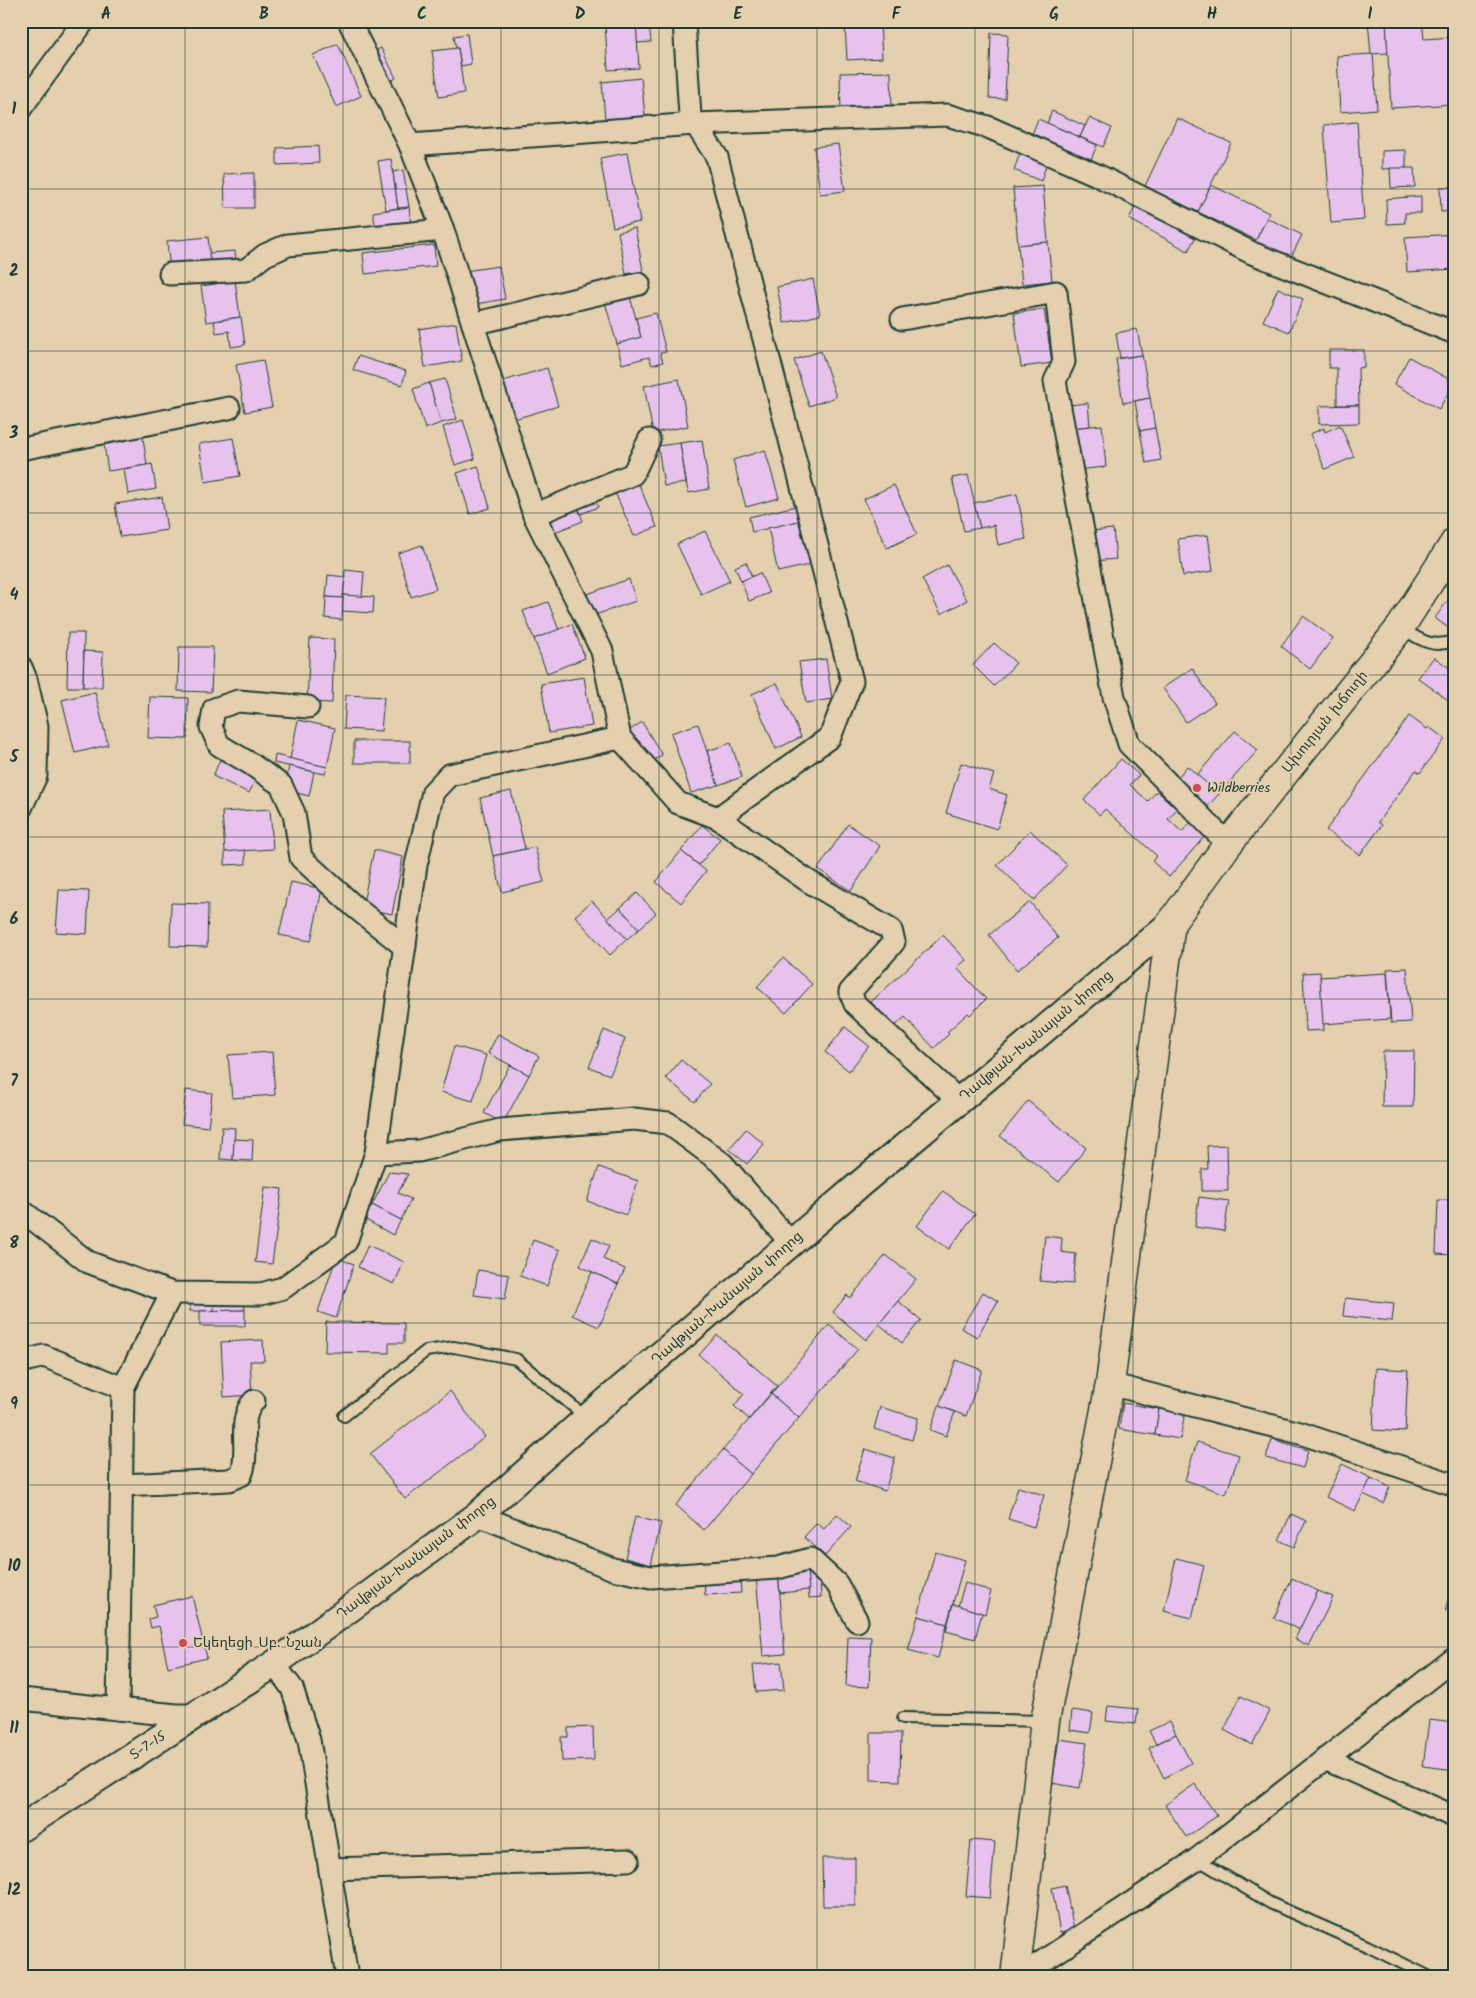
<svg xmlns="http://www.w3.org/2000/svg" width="1476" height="1998" viewBox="0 0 1476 1998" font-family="Kalam,'Noto Sans Armenian',sans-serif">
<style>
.building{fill:#e7c2ec;stroke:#1f3d34}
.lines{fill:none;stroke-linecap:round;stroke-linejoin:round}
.service-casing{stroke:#1f3d34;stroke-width:14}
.minor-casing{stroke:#1f3d34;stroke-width:25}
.tertiary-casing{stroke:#1f3d34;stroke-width:30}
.secondary-casing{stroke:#1f3d34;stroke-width:31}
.service{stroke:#e4cfae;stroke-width:10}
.minor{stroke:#e4cfae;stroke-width:21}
.tertiary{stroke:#e4cfae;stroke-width:26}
.secondary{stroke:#e4cfae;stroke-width:28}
.grid{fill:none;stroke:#1f3d34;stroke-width:1;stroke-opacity:0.55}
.poi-dot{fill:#d1495b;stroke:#e4cfae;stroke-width:2}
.labels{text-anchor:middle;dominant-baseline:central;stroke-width:4;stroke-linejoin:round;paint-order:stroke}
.street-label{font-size:14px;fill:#1f3d34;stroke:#e4cfae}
.poi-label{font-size:14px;fill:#1f3d34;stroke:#e4cfae;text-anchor:start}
.neatline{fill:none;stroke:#1f3d34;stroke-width:2}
.grid-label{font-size:16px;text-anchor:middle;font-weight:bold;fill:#1f3d34}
</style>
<rect width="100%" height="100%" fill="#e4cfae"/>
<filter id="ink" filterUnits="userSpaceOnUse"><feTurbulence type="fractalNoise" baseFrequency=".02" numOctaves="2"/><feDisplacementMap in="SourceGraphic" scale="10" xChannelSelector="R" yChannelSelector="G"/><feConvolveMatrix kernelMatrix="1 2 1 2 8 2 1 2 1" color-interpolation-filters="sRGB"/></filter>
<g filter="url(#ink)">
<g class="building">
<polygon points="636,21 664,21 649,22 651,42 637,43"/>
<polygon points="1368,21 1386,21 1388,53 1371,54"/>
<polygon points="1386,21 1422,21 1424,39 1455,37 1455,104 1391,108"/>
<polygon points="636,22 639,68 608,70 605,24"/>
<polygon points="880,22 882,58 847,60 845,24"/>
<polygon points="991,33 1008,34 1005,99 989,98"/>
<polygon points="467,34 471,64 461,66 458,48 456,48 454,36"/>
<polygon points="338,44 361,96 336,107 313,55"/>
<polygon points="381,48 396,78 384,85 369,54"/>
<polygon points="458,48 464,93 439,97 432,51"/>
<polygon points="1373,54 1377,109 1340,112 1337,56"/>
<polygon points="891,72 892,112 841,112 840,73"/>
<polygon points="641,78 645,116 605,120 602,82"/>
<polygon points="1052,111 1085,126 1080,137 1047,123"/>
<polygon points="1089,118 1112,128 1103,147 1080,137"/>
<polygon points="1177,118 1231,143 1198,212 1145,186"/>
<polygon points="1038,119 1097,145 1090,162 1031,137"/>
<polygon points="1357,122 1364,220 1331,223 1324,125"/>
<polygon points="838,144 845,191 820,194 814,147"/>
<polygon points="318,146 319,163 277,165 277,148"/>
<polygon points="1406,150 1406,168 1382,169 1382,151"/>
<polygon points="627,153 640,222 613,227 600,158"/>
<polygon points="1020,153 1047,163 1041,181 1014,170"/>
<polygon points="391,159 398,208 386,210 378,161"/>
<polygon points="1390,168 1414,168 1415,187 1391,188"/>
<polygon points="403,170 409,207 398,208 393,172"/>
<polygon points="254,173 254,208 225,208 224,174"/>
<polygon points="1211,185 1269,213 1256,240 1198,212"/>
<polygon points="1043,186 1048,242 1018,245 1013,188"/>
<polygon points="1440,187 1455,187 1455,211 1441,212"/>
<polygon points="1421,196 1421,213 1405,213 1405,223 1387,224 1386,199"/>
<polygon points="1138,201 1198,233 1188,251 1129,219"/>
<polygon points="409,207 411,225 376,230 373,212"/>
<polygon points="1267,218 1302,235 1288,263 1253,246"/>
<polygon points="635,228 643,271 626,274 618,232"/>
<polygon points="1455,234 1455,269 1407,272 1405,237"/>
<polygon points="208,237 211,267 170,271 167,241"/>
<polygon points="1048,242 1052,281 1022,284 1018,245"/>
<polygon points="434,245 436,266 365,274 363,253"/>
<polygon points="235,251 236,265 211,267 209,253"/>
<polygon points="499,266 505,299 470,305 465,271"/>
<polygon points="813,279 820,315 784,323 777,287"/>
<polygon points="235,281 240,317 206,322 201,286"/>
<polygon points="1278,288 1303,299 1289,332 1263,321"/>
<polygon points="629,293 641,337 617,344 604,299"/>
<polygon points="1044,309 1052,363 1021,367 1014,313"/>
<polygon points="656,313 666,352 660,353 663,362 652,365 649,357 622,364 617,344 641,337 636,318"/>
<polygon points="241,317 245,345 231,347 229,331 216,333 214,321"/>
<polygon points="456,323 462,361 425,367 419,329"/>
<polygon points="1137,329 1142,355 1120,358 1116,333"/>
<polygon points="1329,350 1364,350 1364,367 1358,368 1359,405 1337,405 1337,368 1329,368"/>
<polygon points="821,351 836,397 809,406 794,360"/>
<polygon points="1142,355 1150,398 1123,403 1116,359"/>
<polygon points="358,356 406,371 402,385 353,370"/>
<polygon points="1409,357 1454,382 1439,409 1394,384"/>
<polygon points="263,360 272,407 245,412 236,365"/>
<polygon points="547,368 558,406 511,420 500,382"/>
<polygon points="445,379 457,419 441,423 429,383"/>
<polygon points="679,379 688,426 653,433 644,386"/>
<polygon points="429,383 441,423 425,429 413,389"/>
<polygon points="1150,398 1155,428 1140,431 1135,401"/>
<polygon points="1088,403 1090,426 1071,428 1069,405"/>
<polygon points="1359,405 1359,423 1319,424 1319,406"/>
<polygon points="463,420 475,459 455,465 443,427"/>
<polygon points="1102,425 1106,467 1075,470 1071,428"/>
<polygon points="1340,425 1354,457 1325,469 1310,434 1324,428 1325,432"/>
<polygon points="1155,428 1161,460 1146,463 1140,431"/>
<polygon points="142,432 147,465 108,471 103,438"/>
<polygon points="233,438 240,476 205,482 199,444"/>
<polygon points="702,440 709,489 688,493 680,443"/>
<polygon points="680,443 686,483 664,486 658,446"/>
<polygon points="765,450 779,498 746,507 733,460"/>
<polygon points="152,464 156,489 128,494 124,469"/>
<polygon points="478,466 490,508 470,514 457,473"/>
<polygon points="968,475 980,528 964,531 952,478"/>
<polygon points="637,480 657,527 634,536 614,490"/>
<polygon points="894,485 917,534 887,548 864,499"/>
<polygon points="1017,494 1026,539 998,545 994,525 980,528 974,503"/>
<polygon points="594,496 598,507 581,514 576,503"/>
<polygon points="162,497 167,530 120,537 115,504"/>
<polygon points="576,503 583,521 547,535 540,518"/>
<polygon points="796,506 800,521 752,532 749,517"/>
<polygon points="803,520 813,564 778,572 768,528"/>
<polygon points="1113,529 1116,559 1094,561 1091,531"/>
<polygon points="705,531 730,581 701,594 677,544"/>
<polygon points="1208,535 1213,571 1183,576 1178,539"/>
<polygon points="422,545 436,589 411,597 398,553"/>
<polygon points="746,562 752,577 741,581 735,567"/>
<polygon points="947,565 967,600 941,614 922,579"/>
<polygon points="345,570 364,572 362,597 343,595"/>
<polygon points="760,573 769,593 749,601 741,581"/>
<polygon points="328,575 345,577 343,598 326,597"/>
<polygon points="629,579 636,601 589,617 582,596"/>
<polygon points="1454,592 1455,625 1451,630 1435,618"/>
<polygon points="343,595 374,597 373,613 342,611"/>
<polygon points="326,597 343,598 342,620 325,618"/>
<polygon points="548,602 559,630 534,639 523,611"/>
<polygon points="1303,616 1333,638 1310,669 1281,646"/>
<polygon points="572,624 585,658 547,673 534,639"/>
<polygon points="68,633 84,633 83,687 67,687"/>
<polygon points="310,638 334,639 332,703 307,702"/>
<polygon points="994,643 1016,663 994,686 973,665"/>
<polygon points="179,647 213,647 211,692 178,691"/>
<polygon points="84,651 103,652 102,687 83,687"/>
<polygon points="1434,657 1455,672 1455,705 1418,678"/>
<polygon points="826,659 832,699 806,703 799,662"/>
<polygon points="1192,668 1215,703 1186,722 1163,688"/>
<polygon points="584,677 592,726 549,733 541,684"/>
<polygon points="777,683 801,737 776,749 752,694"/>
<polygon points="95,692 108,745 75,753 62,700"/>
<polygon points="346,695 384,697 381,731 344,729"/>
<polygon points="150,697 188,698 187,739 148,738"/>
<polygon points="1409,716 1427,729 1429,727 1445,739 1420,773 1416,770 1378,822 1382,825 1360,855 1326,830"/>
<polygon points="298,720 335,728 327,767 290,759"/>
<polygon points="642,722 662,755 647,765 627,732"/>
<polygon points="698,724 718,785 691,793 671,733"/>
<polygon points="1235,731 1258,750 1219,794 1197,775"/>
<rect x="354" y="741" width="56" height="22"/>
<polygon points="731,743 742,777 718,785 707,751"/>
<polygon points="275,755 327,767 325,774 274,763"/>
<polygon points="1121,759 1139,775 1130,785 1148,801 1157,791 1177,809 1168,819 1182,832 1191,822 1206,835 1169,877 1152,861 1157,856 1105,809 1100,815 1084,800"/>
<polygon points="220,760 257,777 249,793 213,776"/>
<polygon points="961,763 994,774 989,789 1007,795 997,829 946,813"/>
<polygon points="289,766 314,772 309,796 285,790"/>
<polygon points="1187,766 1219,794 1206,808 1175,781"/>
<polygon points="511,791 525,849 493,856 480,798"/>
<polygon points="270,809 273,849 225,852 222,812"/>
<polygon points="848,824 880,846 851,891 818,869"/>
<polygon points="702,825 720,839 699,865 681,851"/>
<polygon points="1030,830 1067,865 1034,900 997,865"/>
<polygon points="535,847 544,882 502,892 493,856"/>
<polygon points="245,850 246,864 225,865 225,852"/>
<polygon points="374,850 403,857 392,914 362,908"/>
<polygon points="681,851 706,871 681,903 656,882"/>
<polygon points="291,882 322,889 311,941 279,935"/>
<polygon points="59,890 89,891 87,934 56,932"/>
<polygon points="637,893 656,913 639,929 620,908"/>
<polygon points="592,901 627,939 610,955 575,916"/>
<polygon points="1030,902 1058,938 1017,970 989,935"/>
<polygon points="171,903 208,904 207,947 170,946"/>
<polygon points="620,908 639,929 627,939 608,919"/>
<polygon points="943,935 966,960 957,968 986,999 970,1015 968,1013 947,1032 949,1034 934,1048 905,1017 894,1027 871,1002"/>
<polygon points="783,958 812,984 786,1013 757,987"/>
<polygon points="1407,968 1411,1022 1391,1023 1387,969"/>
<polygon points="1320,972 1324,1030 1306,1031 1303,973"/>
<polygon points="1387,973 1390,1019 1323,1024 1320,977"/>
<polygon points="845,1027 869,1046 849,1071 825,1052"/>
<polygon points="604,1030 625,1039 610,1075 589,1067"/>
<polygon points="498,1034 539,1056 529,1075 488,1053"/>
<polygon points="454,1046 486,1055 473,1101 441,1092"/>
<polygon points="1383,1051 1414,1051 1413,1107 1382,1107"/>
<polygon points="272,1052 275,1095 232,1098 228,1055"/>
<polygon points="681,1060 710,1084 695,1102 666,1078"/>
<polygon points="510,1065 529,1075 503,1123 484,1113"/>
<polygon points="186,1090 212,1093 208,1127 182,1124"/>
<polygon points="1028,1101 1086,1148 1059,1182 1000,1136"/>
<polygon points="222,1127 235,1128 233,1160 220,1159"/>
<polygon points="746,1129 764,1144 747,1164 729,1149"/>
<polygon points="234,1139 253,1140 252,1161 233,1160"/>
<polygon points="1227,1145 1228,1191 1202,1191 1202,1169 1208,1169 1207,1146"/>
<polygon points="599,1167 638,1181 626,1215 587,1201"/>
<polygon points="389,1172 408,1174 398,1193 411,1199 401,1220 372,1205"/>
<polygon points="265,1187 282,1189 272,1264 255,1262"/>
<polygon points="943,1191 975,1214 949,1249 917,1226"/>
<polygon points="1199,1197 1229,1201 1224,1231 1195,1227"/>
<polygon points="1438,1200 1455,1200 1455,1255 1436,1254"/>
<polygon points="372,1205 401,1220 393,1235 364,1219"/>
<polygon points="1045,1236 1062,1238 1061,1252 1076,1254 1073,1284 1040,1281"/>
<polygon points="592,1238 609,1246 603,1259 625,1269 618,1284 580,1266"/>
<polygon points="533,1240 560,1250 547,1286 520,1276"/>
<polygon points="368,1245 404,1262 394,1284 358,1267"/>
<polygon points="886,1255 916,1279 866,1340 833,1312 847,1295 850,1298"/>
<polygon points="336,1258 354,1264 336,1318 318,1312"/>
<polygon points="478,1270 509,1275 505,1299 474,1295"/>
<polygon points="592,1272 618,1284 599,1327 572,1315"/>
<polygon points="983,1292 998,1301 977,1337 961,1328"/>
<polygon points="1345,1298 1394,1303 1392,1321 1343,1316"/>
<rect x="190" y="1300" width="24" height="11"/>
<polygon points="214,1300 244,1300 245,1310 214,1311"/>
<polygon points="898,1301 921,1320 902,1343 879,1324"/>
<polygon points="245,1310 245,1326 200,1326 200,1311"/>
<polygon points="326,1322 404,1323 404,1343 389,1343 389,1353 325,1352"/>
<polygon points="829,1325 858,1349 799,1418 771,1394"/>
<polygon points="717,1335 777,1386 749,1419 734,1406 744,1394 699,1355"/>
<polygon points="263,1340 264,1361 250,1361 252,1395 224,1397 221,1342"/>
<polygon points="956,1360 982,1370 966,1416 939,1406"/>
<polygon points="1376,1368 1408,1370 1405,1432 1373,1430"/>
<polygon points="450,1391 485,1437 405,1499 370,1454"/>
<polygon points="771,1394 799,1418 751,1474 723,1450"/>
<polygon points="1123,1403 1159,1409 1155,1435 1119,1429"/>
<polygon points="939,1406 955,1412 946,1436 930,1430"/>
<polygon points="880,1407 918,1418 912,1440 874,1429"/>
<polygon points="1159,1409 1185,1413 1180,1439 1155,1435"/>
<polygon points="1272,1439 1308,1450 1303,1468 1266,1458"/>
<polygon points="1197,1442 1239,1455 1226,1494 1185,1480"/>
<polygon points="865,1449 895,1458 885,1491 855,1481"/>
<polygon points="723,1450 751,1474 704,1530 676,1505"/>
<polygon points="1342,1464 1371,1478 1355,1511 1326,1497"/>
<polygon points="1371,1478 1390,1487 1383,1503 1363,1494"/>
<polygon points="1018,1487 1044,1495 1034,1527 1008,1519"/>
<polygon points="837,1514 851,1527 825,1556 804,1537 817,1523 824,1529"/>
<polygon points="1291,1514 1306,1521 1294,1547 1279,1540"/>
<polygon points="635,1517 661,1523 651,1565 625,1558"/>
<polygon points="935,1552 965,1560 947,1624 918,1616"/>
<polygon points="1176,1558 1204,1565 1192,1618 1164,1611"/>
<polygon points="819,1569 821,1597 809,1598 807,1571"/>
<polygon points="807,1571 809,1590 780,1593 778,1573"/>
<polygon points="778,1573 785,1654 763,1656 756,1575"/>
<polygon points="740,1576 741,1593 705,1595 704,1579"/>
<polygon points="1292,1578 1318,1591 1300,1630 1274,1618"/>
<polygon points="965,1583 991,1591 985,1614 958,1606"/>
<polygon points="1452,1588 1455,1589 1455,1613 1445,1610"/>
<polygon points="1318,1591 1333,1597 1309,1646 1295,1639"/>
<polygon points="192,1596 207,1658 168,1667 159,1626 151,1628 149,1619 156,1617 153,1605"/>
<polygon points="953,1604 982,1613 975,1639 946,1631"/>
<polygon points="918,1616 947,1624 938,1658 908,1650"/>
<polygon points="848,1636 871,1637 869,1687 846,1686"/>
<polygon points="781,1662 784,1690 756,1692 753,1665"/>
<polygon points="1241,1696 1270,1711 1252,1745 1224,1730"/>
<polygon points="1108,1706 1138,1709 1136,1724 1106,1721"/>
<polygon points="1072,1710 1093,1713 1090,1733 1070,1730"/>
<polygon points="1429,1720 1455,1723 1455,1770 1423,1766"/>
<polygon points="1170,1721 1176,1734 1156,1744 1149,1731"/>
<polygon points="593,1727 594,1760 562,1761 561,1737 568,1737 568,1728"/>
<polygon points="871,1733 901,1733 900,1781 871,1780"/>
<polygon points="1176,1734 1191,1763 1164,1778 1149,1748"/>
<polygon points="1059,1739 1087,1743 1080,1788 1052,1783"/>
<polygon points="1195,1784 1217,1816 1186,1837 1165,1805"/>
<polygon points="971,1840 995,1842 990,1898 966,1896"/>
<polygon points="822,1858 855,1858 855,1906 823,1906"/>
<polygon points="1065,1885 1074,1930 1060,1933 1052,1888"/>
</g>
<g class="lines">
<g class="service-casing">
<g id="service">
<path d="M1401,628c18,11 32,22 54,12"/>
<polyline points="344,1416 426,1351 454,1347 516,1359 587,1418"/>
<polyline points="903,1718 1044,1721"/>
<polyline points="1197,1859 1270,1903 1367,1946 1430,1977"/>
</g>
</g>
<g class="minor-casing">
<g id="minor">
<polyline points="349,21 410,145 443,230 534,515 602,651 620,738 678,803 718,818 808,881 891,930 894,942 850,992 855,1004 959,1101"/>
<polyline points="684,21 690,116 717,157 852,681 830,737 718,818"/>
<polyline points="21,108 84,21"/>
<polyline points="410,145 695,124 947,115 988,127 1097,175 1252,253 1455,333"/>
<polyline points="170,274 246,270 265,255 288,245 443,230"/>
<polyline points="902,319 1056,292 1064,362 1055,381 1114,697 1129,744 1228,844"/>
<polyline points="473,324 639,284"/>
<polyline points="21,449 229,408"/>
<polyline points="534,515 633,474 649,440"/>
<polyline points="21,667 26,679 37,726 36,776 21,808"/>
<polyline points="308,707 238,701 214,709 211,727 219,745 251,764 281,785 294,813 301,858 356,908 405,947"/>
<polyline points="376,1153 419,1151 500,1130 634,1119 668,1123 723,1164 791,1243"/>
<polyline points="21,1210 88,1262 172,1293 261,1294 283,1288 346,1242 376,1153 416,865 433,792 449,775 620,738"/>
<polyline points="21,1362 44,1356 123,1388"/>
<polyline points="1110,1384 1300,1433 1455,1485"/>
<path d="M122,1485l107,-5 12,-5c10,-23 -5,-55 13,-74"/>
<polyline points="478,1515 613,1569 651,1577 778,1568 810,1559 837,1584 857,1621"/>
<polyline points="274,1664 292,1688 309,1740 347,1977"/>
<polyline points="21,1699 176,1715 197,1715"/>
<polyline points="118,1709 123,1388 172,1293"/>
<polyline points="1325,1759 1455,1817"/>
<polyline points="330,1869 628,1860"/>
<polyline points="1019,1977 1196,1860 1455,1658"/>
</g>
</g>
<g class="tertiary-casing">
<polyline id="tertiary" points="21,1828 274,1664 478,1515 587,1418 860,1184 1171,923"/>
</g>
<g class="secondary-casing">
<polyline id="secondary" points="1015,1977 1045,1721 1110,1384 1171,923 1228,844 1400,628 1455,542"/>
</g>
<use href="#service" class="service"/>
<use href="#minor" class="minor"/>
<use href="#tertiary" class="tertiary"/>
<use href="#secondary" class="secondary"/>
</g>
</g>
<path class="grid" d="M185,21v1956M343,21v1956M501,21v1956M659,21v1956M817,21v1956M975,21v1956M1133,21v1956M1291,21v1956M21,189h1434M21,351h1434M21,513h1434M21,675h1434M21,837h1434M21,999h1434M21,1161h1434M21,1323h1434M21,1485h1434M21,1647h1434M21,1809h1434"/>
<g class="poi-dot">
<circle cx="1197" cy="788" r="5"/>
<circle cx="183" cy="1643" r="5"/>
</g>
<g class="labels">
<g class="street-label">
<text transform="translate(1325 722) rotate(-51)">Ախուրյան խճուղի</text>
<text transform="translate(1036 1036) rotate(-40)">Դավթյան-Խանայան փողոց</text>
<text transform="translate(727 1298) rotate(-41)">Դավթյան-Խանայան փողոց</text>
<text transform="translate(416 1558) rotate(-37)">Դավթյան-Խանայան փողոց</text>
<text transform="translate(148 1746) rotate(-33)">Տ-7-15</text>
</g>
<g class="poi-label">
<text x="1207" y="788">Wildberries</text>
<text x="193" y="1643">Եկեղեցի Սբ. Նշան</text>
</g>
</g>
<rect width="1476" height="1998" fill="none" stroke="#e4cfae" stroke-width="55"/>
<rect x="28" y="28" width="1420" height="1942" class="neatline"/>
<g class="grid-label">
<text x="106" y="19">A</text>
<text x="264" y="19">B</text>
<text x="422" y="19">C</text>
<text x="580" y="19">D</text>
<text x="738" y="19">E</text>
<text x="896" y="19">F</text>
<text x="1054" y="19">G</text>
<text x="1212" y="19">H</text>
<text x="1370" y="19">I</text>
<text x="14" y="114">1</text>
<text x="14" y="276">2</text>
<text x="14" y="438">3</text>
<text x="14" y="600">4</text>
<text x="14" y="762">5</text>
<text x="14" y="924">6</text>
<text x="14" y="1086">7</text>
<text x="14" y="1248">8</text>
<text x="14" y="1409">9</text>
<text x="14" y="1571">10</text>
<text x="14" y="1733">11</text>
<text x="14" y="1895">12</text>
</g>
</svg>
